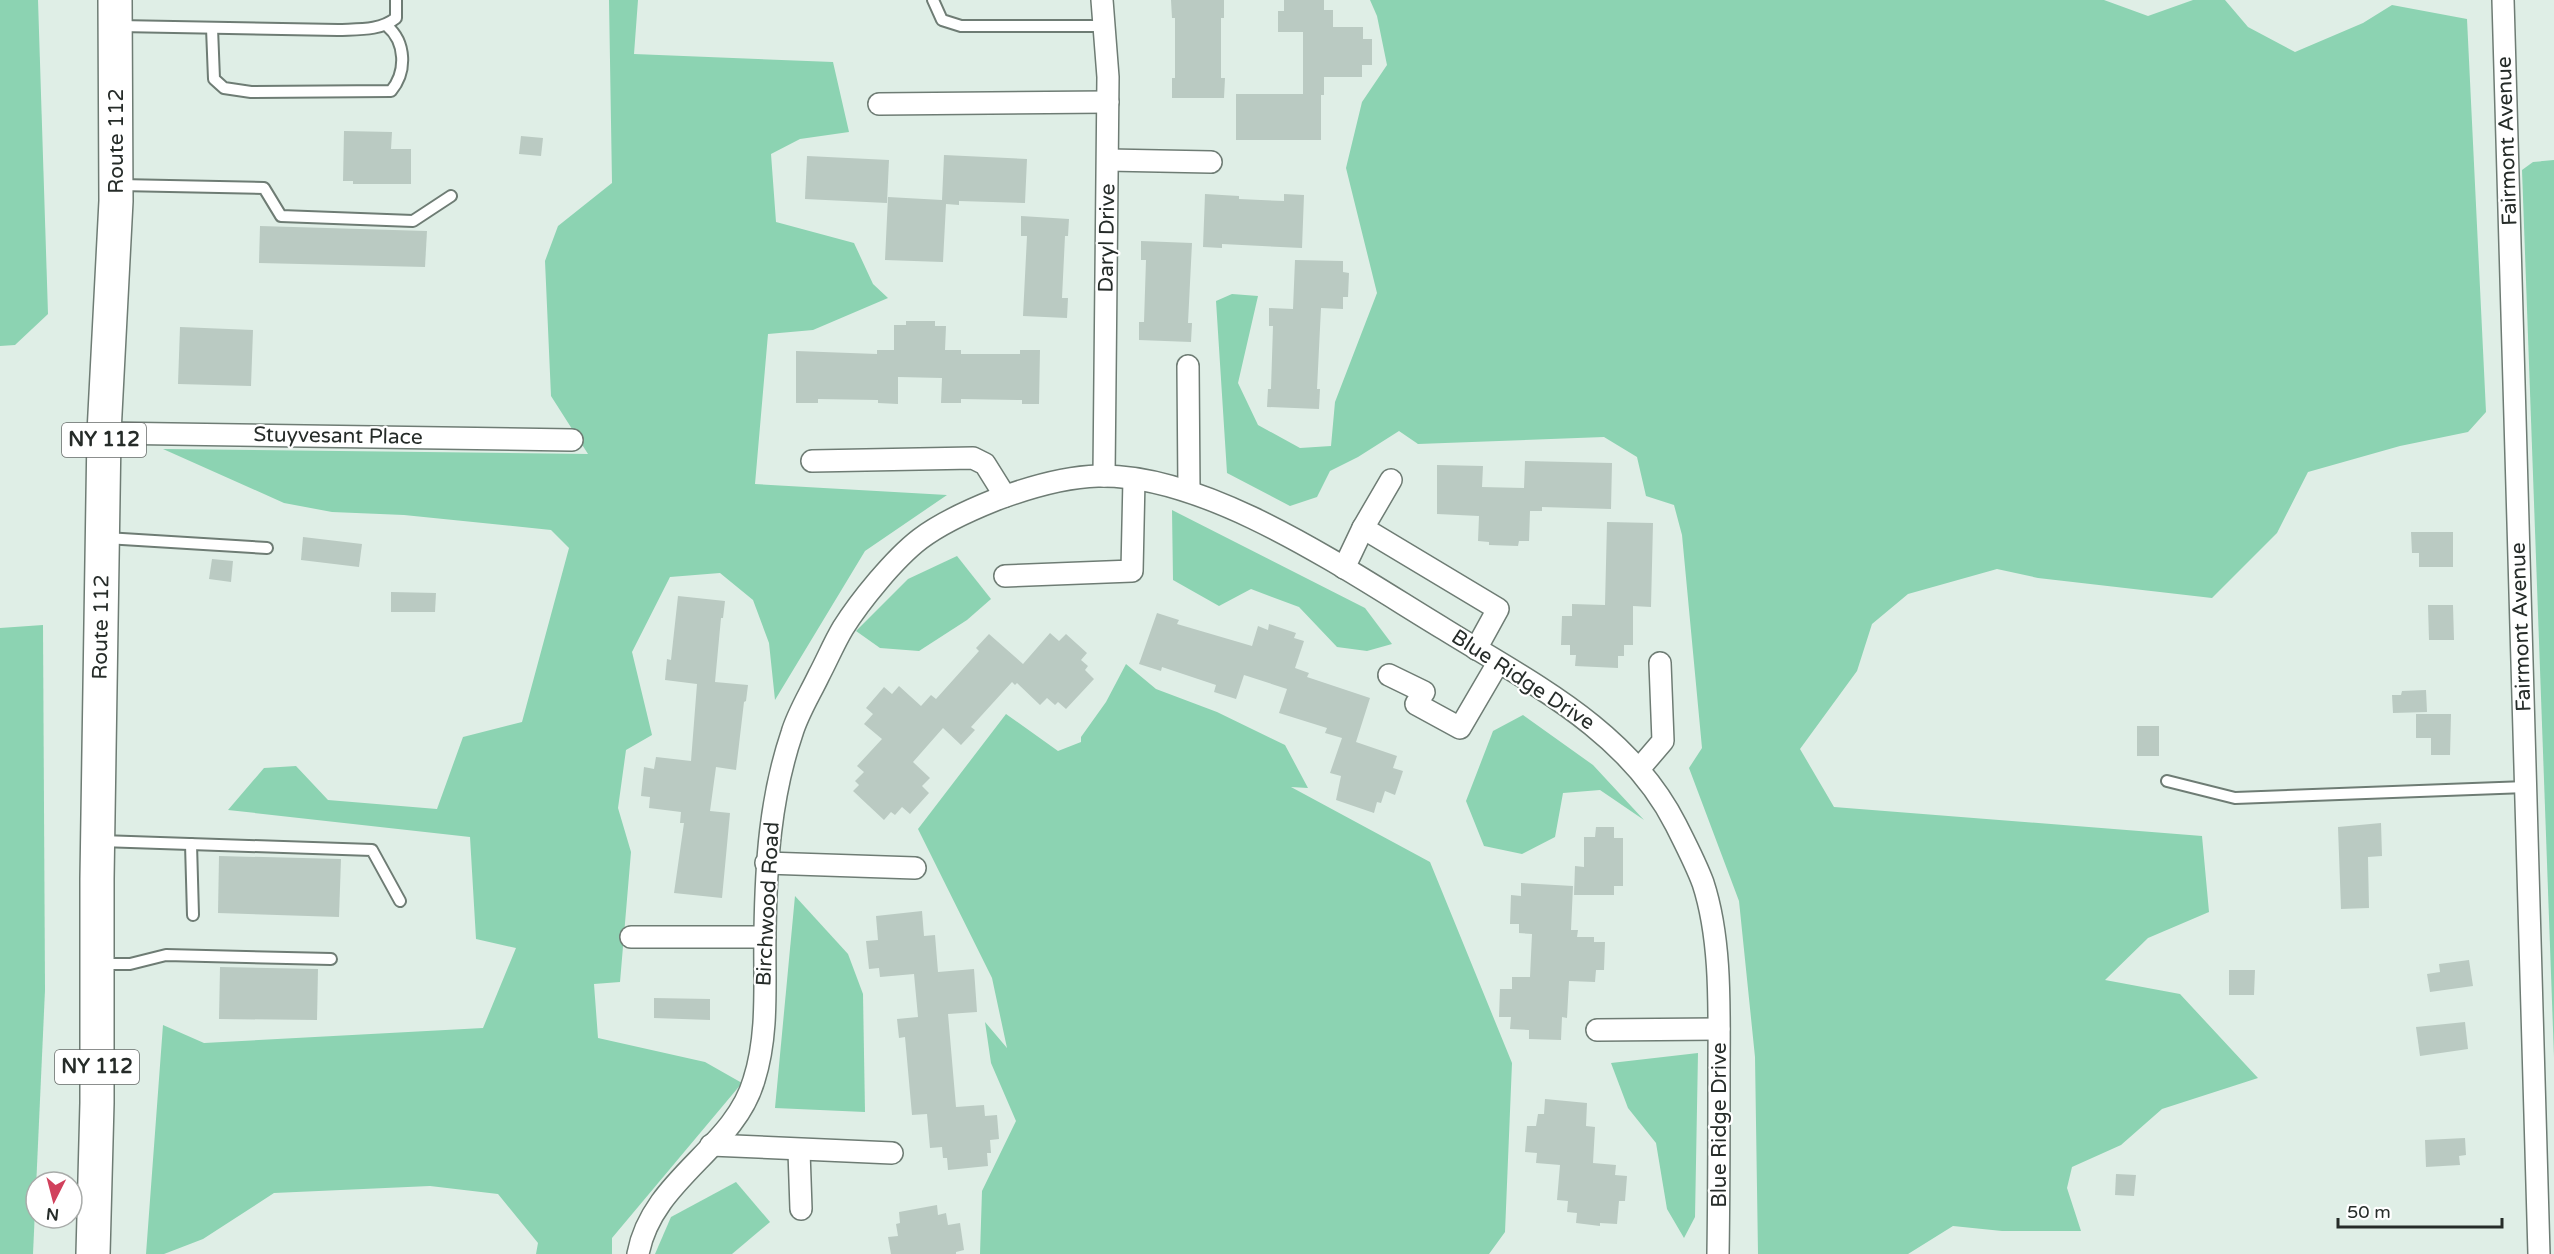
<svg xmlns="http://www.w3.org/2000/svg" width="2554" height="1254" viewBox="0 0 2554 1254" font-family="'Varela Round',sans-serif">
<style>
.green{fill:#8cd3b2}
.building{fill:#bacac2}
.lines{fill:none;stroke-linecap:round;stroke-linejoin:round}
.service-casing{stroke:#6e7c74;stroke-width:14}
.minor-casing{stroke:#6e7c74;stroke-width:24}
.primary-casing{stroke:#6e7c74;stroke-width:36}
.service{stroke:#fff;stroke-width:10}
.minor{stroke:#fff;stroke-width:21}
.primary{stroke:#fff;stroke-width:33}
.labels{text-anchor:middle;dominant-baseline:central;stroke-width:4.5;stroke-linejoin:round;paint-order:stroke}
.shield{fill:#fff;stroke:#676b69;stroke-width:1.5}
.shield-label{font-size:20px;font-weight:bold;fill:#262c29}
.street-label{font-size:21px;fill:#262c29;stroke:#fff}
</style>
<rect width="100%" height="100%" fill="#dfeee6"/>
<g class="green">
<polygon points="0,0 38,0 48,314 15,345 0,346"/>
<polygon points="609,0 638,0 634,54 833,62 849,132 800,139 771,154 776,222 854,243 873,284 888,298 813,330 768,334 755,484 947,495 865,551 775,700 769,643 753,600 720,573 670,577 632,652 652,735 626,750 618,808 631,852 620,982 594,984 598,1038 705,1062 742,1083 612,1238 612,1254 536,1254 538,1243 498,1194 430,1186 274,1193 203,1239 164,1254 146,1254 163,1025 204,1043 483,1028 516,948 476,939 470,837 228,810 264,768 296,766 328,800 437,809 463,737 522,722 569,548 551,530 404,515 332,512 284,503 163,449 588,454 551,396 545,261 558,226 612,183"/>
<polygon points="1370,0 2104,0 2148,16 2193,0 2225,0 2248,27 2295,52 2363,23 2392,5 2467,19 2486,412 2468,432 2400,446 2308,472 2277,533 2212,598 2038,578 1997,569 1908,594 1872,624 1857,671 1800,749 1834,807 2202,836 2209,912 2148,938 2105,980 2180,994 2258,1078 2162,1109 2121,1145 2072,1167 2067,1188 2081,1231 2002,1231 1953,1226 1908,1254 1758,1254 1755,1057 1739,901 1689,768 1702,748 1682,535 1674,505 1646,496 1637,457 1604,437 1418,444 1399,431 1358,457 1330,471 1317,497 1290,506 1227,473 1216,301 1232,294 1258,296 1238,383 1258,425 1300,448 1331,446 1335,402 1377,293 1346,168 1362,102 1387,65 1377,16"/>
<polygon points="2554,160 2554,1057 2522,170 2533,162"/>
<polygon points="1172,510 1365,608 1392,644 1367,651 1337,647 1299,607 1251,589 1219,606 1173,580"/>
<polygon points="957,556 991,599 967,620 919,651 880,648 856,631 908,579"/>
<polygon points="43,625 45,990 33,1254 0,1254 0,628"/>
<polygon points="1126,664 1156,689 1217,712 1285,745 1308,788 1291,787 1430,862 1512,1063 1505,1232 1489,1254 980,1254 982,1191 1016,1121 991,1063 985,1022 1007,1048 992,978 918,829 1006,714 1058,751 1081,742 1081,737 1106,702"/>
<polygon points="1523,715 1593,765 1644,820 1600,790 1563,793 1555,837 1522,854 1484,846 1466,801 1493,731"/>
<polygon points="795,896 848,954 863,994 865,1112 775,1108"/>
<polygon points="1698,1053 1695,1217 1684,1238 1667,1209 1656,1143 1628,1108 1611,1063"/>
<polygon points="736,1182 770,1222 732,1254 655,1254 671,1217"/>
</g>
<g class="building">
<polygon points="1171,0 1224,0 1224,18 1221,18 1221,78 1225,78 1224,98 1172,98 1172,78 1175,78 1175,18 1172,18"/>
<polygon points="1284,0 1324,0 1324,10 1333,10 1333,27 1363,27 1363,39 1372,39 1372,65 1362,65 1362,77 1324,77 1324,95 1321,95 1321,140 1236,140 1236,94 1303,94 1303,32 1278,32 1278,11 1284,11"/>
<polygon points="344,131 392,132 391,149 411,149 411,184 353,184 353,181 343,181"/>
<polygon points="521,136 543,138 541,156 519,154"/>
<polygon points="944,155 1027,159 1025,203 959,201 959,205 946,204 943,262 885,260 888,197 942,200"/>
<polygon points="807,156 889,160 887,203 805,199"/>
<polygon points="1205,194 1239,196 1239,199 1284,201 1284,194 1304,195 1302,248 1222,244 1222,248 1203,247"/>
<polygon points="1021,216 1069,219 1068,236 1065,236 1062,298 1068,298 1067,318 1023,316 1027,236 1021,236"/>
<polygon points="260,226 427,231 425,267 259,263"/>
<polygon points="1141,241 1192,243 1188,323 1192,323 1191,342 1139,340 1139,322 1144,322 1146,260 1141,260"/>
<polygon points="1295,260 1343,261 1343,272 1349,273 1348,297 1343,297 1343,309 1321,308 1317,389 1320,389 1319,409 1267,407 1268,389 1271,389 1273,326 1269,326 1269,308 1293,309"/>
<polygon points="906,321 935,321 935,326 946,326 945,350 961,350 961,354 1020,354 1020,350 1040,350 1039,404 1022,404 1022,400 961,399 961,403 941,403 942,378 898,377 898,404 878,403 878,400 818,399 818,403 796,403 796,351 877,354 877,350 894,350 894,325 906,325"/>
<polygon points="180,327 253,330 251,386 178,384"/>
<polygon points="1525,461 1612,463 1611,509 1542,507 1542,511 1530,511 1529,541 1519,541 1518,546 1489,545 1489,542 1478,541 1479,516 1437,514 1437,465 1483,466 1482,487 1524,488"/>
<polygon points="1607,522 1653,523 1651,607 1633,606 1633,645 1624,645 1624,656 1618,656 1618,668 1575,666 1576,655 1570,655 1570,645 1561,645 1562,616 1572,616 1572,604 1605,605"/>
<polygon points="2411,532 2453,532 2453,567 2419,567 2419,553 2412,553"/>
<polygon points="303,537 362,544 359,567 301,560"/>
<polygon points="212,559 233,561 231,582 209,579"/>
<polygon points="391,592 436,593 435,612 391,612"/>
<polygon points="678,596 725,601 723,618 721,618 715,682 748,685 746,701 744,702 736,770 716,767 710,811 730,813 722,898 674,893 684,823 680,823 681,812 649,808 650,797 641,796 644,767 654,769 656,757 691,761 697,684 665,680 667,659 671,660"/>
<polygon points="2428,605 2453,605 2454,640 2429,640"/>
<polygon points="1157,613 1179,620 1177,624 1252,646 1258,626 1268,630 1269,624 1296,633 1294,638 1304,641 1295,668 1309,673 1307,677 1370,698 1356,742 1397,756 1393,768 1403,771 1395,795 1385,791 1381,803 1377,802 1374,813 1336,800 1341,776 1330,773 1342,738 1325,733 1327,728 1279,713 1287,689 1244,675 1236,699 1214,692 1216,685 1162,667 1161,671 1139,664"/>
<polygon points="1050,633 1059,641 1066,634 1087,653 1081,660 1088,666 1085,670 1094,679 1066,709 1058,702 1055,705 1047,698 1040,705 1017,683 1015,685 1012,682 971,727 975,730 961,745 943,728 913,762 930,778 922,786 929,793 910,814 902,807 895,815 891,812 884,820 853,791 859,785 855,781 864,772 857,766 882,739 864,724 873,714 866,708 884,687 892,694 899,686 921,706 931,695 936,699 979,651 976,648 989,634 1023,664"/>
<polygon points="2426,690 2427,712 2393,713 2392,695 2401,695 2402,691"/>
<polygon points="2416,714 2451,714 2450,755 2431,755 2431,738 2416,738"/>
<rect x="2137" y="726" width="22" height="30"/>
<polygon points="2381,823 2382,856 2368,857 2369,908 2341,909 2338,827"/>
<polygon points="1596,827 1614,827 1614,838 1623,838 1623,886 1614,886 1614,895 1574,895 1575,866 1584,867 1584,837 1595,837"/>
<polygon points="219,856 341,859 339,917 218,913"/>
<polygon points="1521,883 1573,886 1571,930 1578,930 1577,937 1594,937 1594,942 1605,942 1604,970 1596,970 1595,982 1569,981 1567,1018 1562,1017 1561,1040 1529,1039 1529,1030 1510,1029 1511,1017 1499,1017 1500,989 1512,989 1512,977 1530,977 1532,934 1519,933 1519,924 1510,924 1511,895 1521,896"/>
<polygon points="922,911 924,936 935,935 938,972 974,969 977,1012 948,1014 956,1107 984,1105 985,1116 997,1115 999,1139 990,1140 991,1153 987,1153 988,1166 948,1170 947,1158 943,1158 942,1147 930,1148 927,1114 912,1115 905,1037 899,1038 897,1019 918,1017 914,974 880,977 879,968 869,969 866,941 878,940 876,916"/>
<polygon points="2469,960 2473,986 2430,992 2427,974 2440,972 2439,964"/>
<polygon points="220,967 318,969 317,1020 219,1019"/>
<polygon points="2229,970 2255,970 2254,995 2229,995"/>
<polygon points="654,998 710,999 710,1020 654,1018"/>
<polygon points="2465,1022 2468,1049 2420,1056 2416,1027"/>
<polygon points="1545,1099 1587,1103 1586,1126 1595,1127 1593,1163 1616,1165 1615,1175 1627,1176 1625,1201 1619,1201 1617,1224 1600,1223 1600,1226 1576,1223 1577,1213 1567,1212 1568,1201 1557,1200 1560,1165 1536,1163 1537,1153 1525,1152 1527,1126 1536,1126 1538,1114 1544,1114"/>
<polygon points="2465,1138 2466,1155 2459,1156 2460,1165 2426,1167 2425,1140"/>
<polygon points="2116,1174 2136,1175 2134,1196 2115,1195"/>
<polygon points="937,1205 938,1215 946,1213 948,1225 960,1223 964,1250 956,1252 956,1254 891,1254 888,1237 898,1236 896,1224 900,1223 899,1212"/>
</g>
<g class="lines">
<g class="service-casing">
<g id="service">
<polyline points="933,0 942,20 961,26 1104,26"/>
<path d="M119,26l219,4c20,-1 42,1 58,-12v-18"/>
<path d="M212,28l2,51 10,9 27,4 140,-1c16,-19 15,-49 -4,-65"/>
<polyline points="120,185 264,188 281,216 413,221 451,196"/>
<polyline points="106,538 267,548"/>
<polyline points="2167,781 2235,798 2526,787"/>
<polyline points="101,841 372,850 400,901"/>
<polyline points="191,844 193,915"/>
<polyline points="101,964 130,964 166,955 331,959"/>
</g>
</g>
<g class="minor-casing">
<g id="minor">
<polyline points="1102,0 1108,77 1104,476"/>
<polyline points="2503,0 2539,1254"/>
<polyline points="879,104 1108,102"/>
<polyline points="1108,160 1211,162"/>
<polyline points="1188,366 1189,491"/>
<polyline points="104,433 572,440"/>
<polyline points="812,461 973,458 985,464 1005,496"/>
<polyline points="1363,528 1498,609 1476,649"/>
<polyline points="1344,568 1363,528 1391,480"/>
<polyline points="1005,576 1132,571 1134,479"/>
<polyline points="1389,675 1424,692 1416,704 1460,728 1498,663"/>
<polyline points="1639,769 1663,741 1660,663"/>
<polyline points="766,863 915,868"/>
<polyline points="631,937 765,937"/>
<polyline points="1597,1030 1719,1029"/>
<polyline points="711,1145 892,1153"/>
<polyline points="799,1151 801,1209"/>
<path d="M638,1254c14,-75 96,-105 116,-174 15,-47 10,-99 11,-148 1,-68 5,-134 27,-199 6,-20 18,-39 27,-58 8,-15 15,-32 24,-47 17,-27 51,-69 77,-89 21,-16 50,-29 75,-39 32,-12 68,-23 103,-24 111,-3 253,97 346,153 87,54 184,101 232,196 9,18 20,39 27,58 19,58 16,130 16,190 0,60 0,121 -1,181"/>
</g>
</g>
<g class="primary-casing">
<polyline id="primary" points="93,1254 97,1103 97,879 104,433 116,201 115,0"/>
</g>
<use href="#service" class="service"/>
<use href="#minor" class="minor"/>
<use href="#primary" class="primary"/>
</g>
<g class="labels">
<g class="shield">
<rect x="62" y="423" width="84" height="34" rx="4.5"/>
<rect x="55" y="1050" width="84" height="34" rx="4.5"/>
</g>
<g class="shield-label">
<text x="104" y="440">NY 112</text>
<text x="97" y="1067">NY 112</text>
</g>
<g class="street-label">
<text transform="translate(116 141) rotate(-90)">Route 112</text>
<text transform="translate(2507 141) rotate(-92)">Fairmont Avenue</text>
<text transform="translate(1107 238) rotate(-89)">Daryl Drive</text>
<text transform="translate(338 436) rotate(1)">Stuyvesant Place</text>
<text transform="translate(101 627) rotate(-89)">Route 112</text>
<text transform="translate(2521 627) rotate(-92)">Fairmont Avenue</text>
<text transform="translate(1523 680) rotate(33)">Blue Ridge Drive</text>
<text transform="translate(768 904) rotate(-87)">Birchwood Road</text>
<text transform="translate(1719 1125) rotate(-90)">Blue Ridge Drive</text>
</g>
</g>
<g transform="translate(54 1200) rotate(186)"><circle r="28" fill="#ffffff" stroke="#a8aba9" stroke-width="1.5"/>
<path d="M0-4.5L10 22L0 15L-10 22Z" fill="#d1415c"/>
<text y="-9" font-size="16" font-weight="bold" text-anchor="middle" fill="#262c29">N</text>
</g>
<path d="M2338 1218v9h164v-9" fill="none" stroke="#262c29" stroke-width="3"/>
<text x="2347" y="1218" font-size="18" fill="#262c29" stroke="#ffffff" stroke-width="4.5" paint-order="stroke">50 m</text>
</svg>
